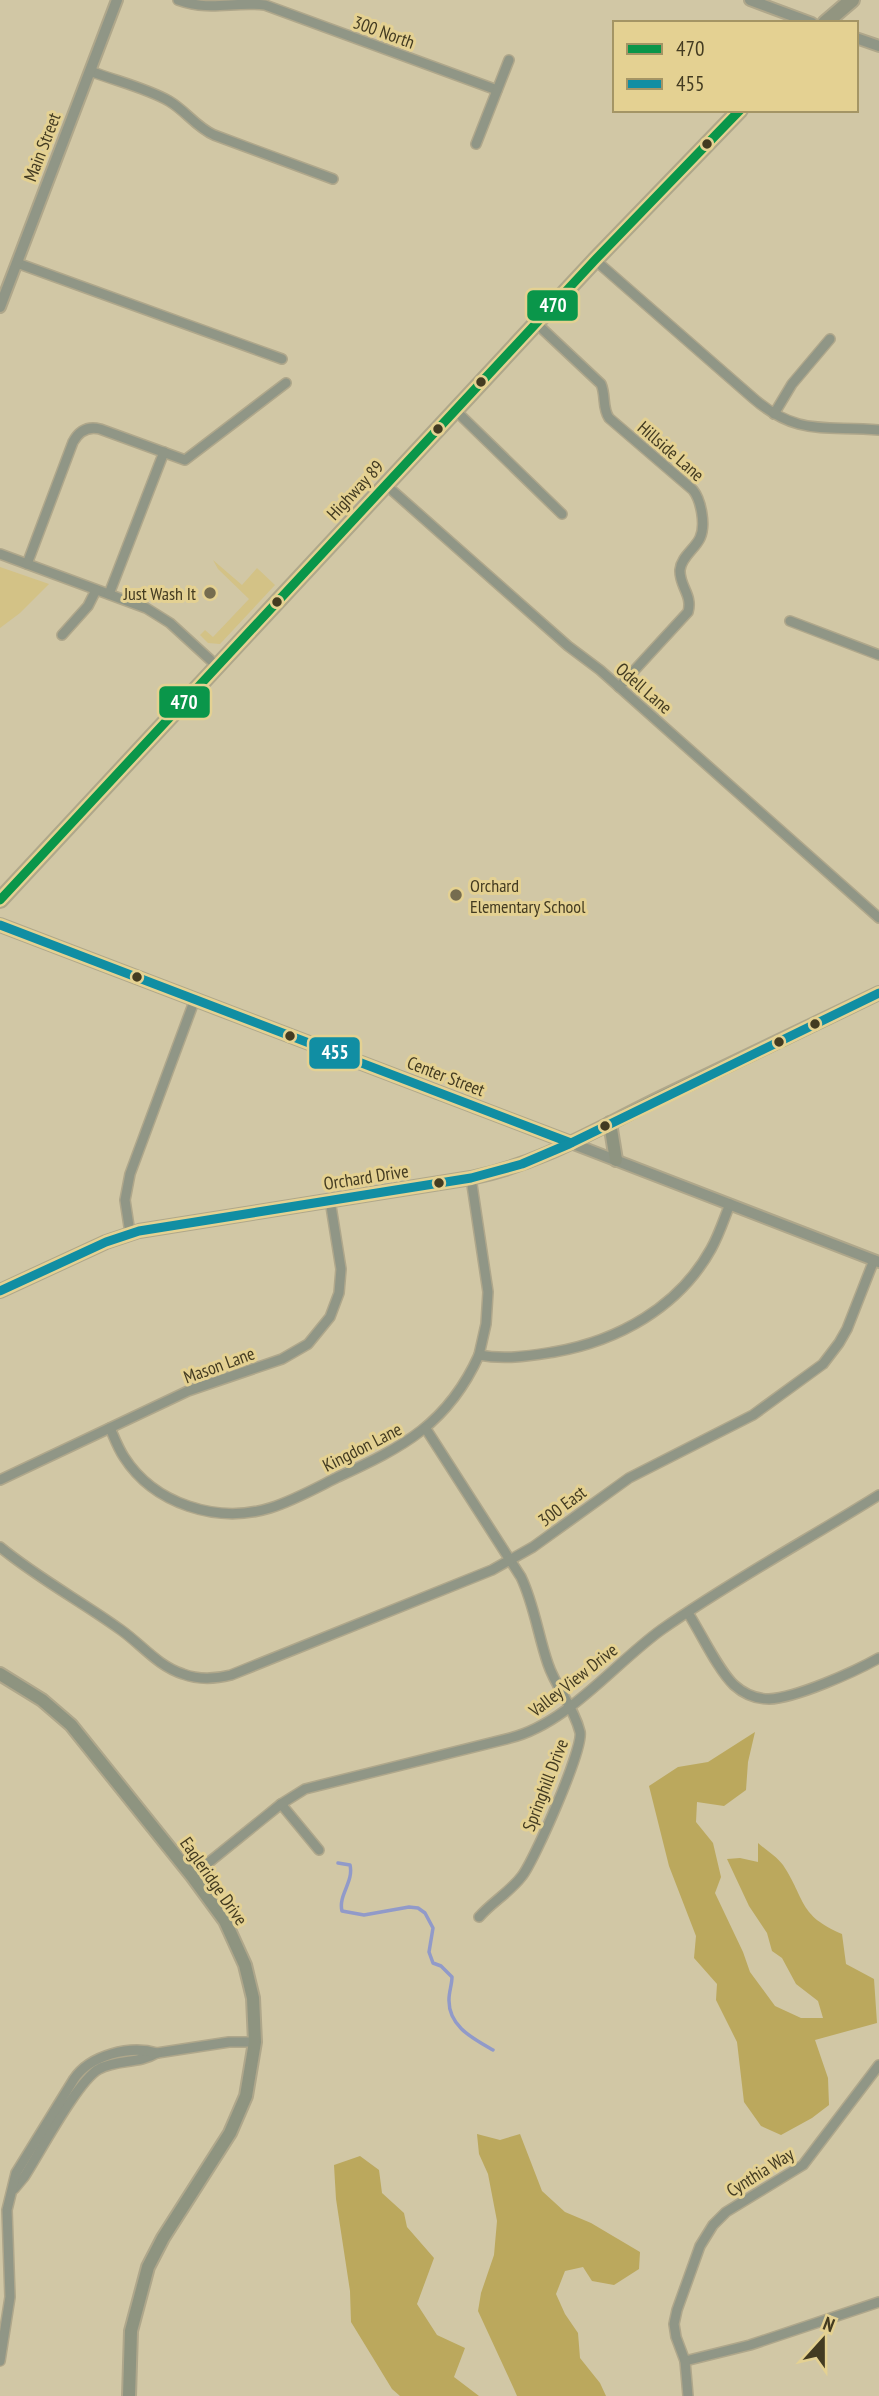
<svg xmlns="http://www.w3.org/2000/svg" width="879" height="2396" viewBox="0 0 879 2396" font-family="'PT Sans Narrow',sans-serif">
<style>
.green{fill:#d3c286}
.forest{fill:#bba85d}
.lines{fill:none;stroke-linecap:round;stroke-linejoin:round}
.stream{stroke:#919ac9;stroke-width:3.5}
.minor-casing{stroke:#afa78b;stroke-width:12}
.tertiary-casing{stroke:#afa78b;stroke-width:14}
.secondary-casing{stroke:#afa78b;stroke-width:16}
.primary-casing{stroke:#afa78b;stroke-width:18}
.minor{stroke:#909686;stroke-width:9}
.tertiary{stroke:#909686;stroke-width:10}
.secondary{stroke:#8e9480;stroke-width:12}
.primary{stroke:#929580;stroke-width:14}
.bus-1-casing{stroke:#e4d192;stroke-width:14}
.bus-2-casing{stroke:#e4d192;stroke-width:14}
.bus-1{stroke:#0a964a;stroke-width:9}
.bus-2{stroke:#118ea3;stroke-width:9}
.bus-dot{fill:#433b21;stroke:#e4d192;stroke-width:2.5}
.poi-dot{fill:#756c4f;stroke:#e4d192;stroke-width:2.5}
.labels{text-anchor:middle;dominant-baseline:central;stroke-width:6;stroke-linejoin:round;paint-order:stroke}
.street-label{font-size:18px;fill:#433b21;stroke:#e4d192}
.poi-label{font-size:18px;fill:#433b21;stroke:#e4d192;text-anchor:end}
.line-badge{stroke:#e4d192;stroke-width:2.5}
.badge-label{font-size:19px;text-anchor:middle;font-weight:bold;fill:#fff}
</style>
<rect width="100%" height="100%" fill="#d1c7a5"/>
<g class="green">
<polygon points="213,560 242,585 257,568 275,585 220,644 208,643 200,635 205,630 213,637 249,599 218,569"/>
<polygon points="0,567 49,584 20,613 0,628"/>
</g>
<g class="forest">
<path d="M755,1732l-7,30 -2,28 -22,16 -27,-4 -1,20 17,21 8,34 -6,16 28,59 7,20 25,34 26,12h22l-5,-17 -22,-17 -14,-26 -10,-7 -5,-18 -18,-27 -22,-47 13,-1 18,4v-19c8,7 19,14 25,22 23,35 15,50 59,69l4,30 28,15 3,44 -62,17 13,38 1,27 -17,13 -31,17 -20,-9 -17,-24 -7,-60 -21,-42 1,-16 -23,-26 2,-22 -27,-70 -20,-80 29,-19 30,-5z"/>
<polygon points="477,2134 500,2140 520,2134 542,2191 565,2212 591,2223 640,2252 639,2269 614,2285 592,2281 583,2267 565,2271 556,2294 565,2314 578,2333 580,2358 600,2383 606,2396 517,2396 514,2389 478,2311 481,2293 494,2255 497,2221 488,2174 479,2154"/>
<polygon points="360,2156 379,2170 382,2193 404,2213 407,2227 434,2258 417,2304 437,2335 465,2348 454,2377 479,2396 400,2396 392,2389 351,2322 350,2291 336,2199 334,2165"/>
</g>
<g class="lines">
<path class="stream" d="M338,1863l12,2c4,17 -12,30 -8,46l22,4 45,-8 9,1 7,5 8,15 -4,24 4,11 8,3 11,11c0,7 -3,15 -3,22 -1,27 23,39 44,51"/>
<g class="minor-casing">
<g id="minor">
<path d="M178,0c34,12 54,1 87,5l232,85"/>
<path d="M90,71c26,10 56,17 79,30 17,10 27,26 45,34l119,44"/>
<polyline points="476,144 509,60"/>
<path d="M595,260l158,138c45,39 72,27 126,32"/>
<polyline points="17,263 282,359"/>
<path d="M536,323l65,61c5,11 1,24 8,34l84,72c8,10 13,35 7,48 -5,11 -19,19 -20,32 -1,16 13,25 8,42l-69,75"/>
<polyline points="455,410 562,514"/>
<polyline points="774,414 792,384 830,339"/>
<polyline points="386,485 568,646 600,670 879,918"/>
<polyline points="0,554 146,608 170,623 217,666"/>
<path d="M27,564l46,-122c6,-11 15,-16 27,-13l85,31 101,-77"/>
<polyline points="109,594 164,452"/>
<polyline points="790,621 879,655"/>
<polyline points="62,635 88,606 96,590"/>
<polyline points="471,1178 488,1292 486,1324 479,1355"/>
<polyline points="130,1233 125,1200 130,1174 195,999"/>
<path d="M110,1428c4,9 8,20 14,29 30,47 93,67 146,51 23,-7 46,-20 68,-31 65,-30 110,-53 141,-122 26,5 49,1 75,-3 64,-11 125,-45 157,-103 8,-14 13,-30 19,-45"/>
<path d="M426,1429l95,148c13,27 17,58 27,87 8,24 26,43 32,68 4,16 -46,129 -58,144 -12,16 -30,26 -43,41"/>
<polyline points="0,1480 188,1391 282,1359 308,1344 330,1317 339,1293 341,1269 330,1200"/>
<path d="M0,1547c39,32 81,54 121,83 21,15 37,36 62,44 16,6 32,5 48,1l261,-105 41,-23 96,-69 124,-63 70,-51 16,-21 8,-14 27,-69"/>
<path d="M688,1613c13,20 30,57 46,72 10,9 22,14 35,14 27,-1 85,-27 110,-41"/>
<polyline points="281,1804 319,1850"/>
<path d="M192,1876l89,-72 24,-15 205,-51c57,-14 104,-74 151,-108 70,-49 146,-90 218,-135"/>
<path d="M14,2189l10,-12c15,-23 54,-97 75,-108 18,-10 40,-5 58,-16l72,-11h26"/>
<path d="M0,2361l10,-64 -3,-87 9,-37 58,-94c16,-24 56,-34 83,-26"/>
<polyline points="685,2361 750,2345 879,2302"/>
<polyline points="688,2396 685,2361 676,2337 674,2324 677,2310 700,2246 713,2225 726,2212 803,2165 879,2065"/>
</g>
</g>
<g class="tertiary-casing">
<g id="tertiary">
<polyline points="750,0 812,23"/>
<polyline points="856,38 879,46"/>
<polyline points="0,307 117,0"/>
<polyline points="571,1143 879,1262"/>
</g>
</g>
<g class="secondary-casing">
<g id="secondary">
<polyline points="0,925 571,1143"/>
<polyline points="610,1123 616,1160"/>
<path d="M0,1291l106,-49 33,-11 332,-53c72,-15 125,-49 191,-81 72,-35 145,-69 217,-104"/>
<polyline points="0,1674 42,1700 71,1725 192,1876 225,1921 245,1965 253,1998 255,2042 246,2096 230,2133 163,2238 148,2267 131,2331 129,2396"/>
</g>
</g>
<g class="primary-casing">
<g id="primary">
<polyline points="825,23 852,0"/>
<polyline points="0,900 595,260 740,110"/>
</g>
</g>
<use href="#minor" class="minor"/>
<use href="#tertiary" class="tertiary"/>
<use href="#secondary" class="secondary"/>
<use href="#primary" class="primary"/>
<g class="bus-1-casing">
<polyline id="bus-1" points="0,900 595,260 740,110"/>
</g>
<g class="bus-2-casing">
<g id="bus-2">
<polyline points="0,925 571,1143"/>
<polyline points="0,1291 106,1242 139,1231 471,1178 522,1164 569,1144 879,993"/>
</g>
</g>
<use href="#bus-1" class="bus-1"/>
<use href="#bus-2" class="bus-2"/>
</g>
<g class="bus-dot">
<circle cx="707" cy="144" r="6"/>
<circle cx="481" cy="382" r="6"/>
<circle cx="438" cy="429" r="6"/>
<circle cx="277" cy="602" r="6"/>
<circle cx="137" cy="977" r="6"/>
<circle cx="815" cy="1024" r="6"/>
<circle cx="290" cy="1036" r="6"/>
<circle cx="779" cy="1042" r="6"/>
<circle cx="605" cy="1126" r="6"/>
<circle cx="439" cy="1183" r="6"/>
</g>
<g class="poi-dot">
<circle cx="210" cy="593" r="7"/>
<circle cx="456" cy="895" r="7"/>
</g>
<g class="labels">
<g class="street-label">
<text transform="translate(384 32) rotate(20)">300 North</text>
<text transform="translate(42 147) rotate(-69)">Main Street</text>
<text transform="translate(671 451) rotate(41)">Hillside Lane</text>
<text transform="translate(355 490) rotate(-47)">Highway 89</text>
<text transform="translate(644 688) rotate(41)">Odell Lane</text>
<text transform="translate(446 1076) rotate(21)">Center Street</text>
<text transform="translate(366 1177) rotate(-9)">Orchard Drive</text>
<text transform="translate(219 1365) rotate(-20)">Mason Lane</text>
<text transform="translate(362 1447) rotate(-27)">Kingdon Lane</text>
<text transform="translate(562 1506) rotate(-37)">300 East</text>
<text transform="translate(573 1680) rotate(-38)">Valley View Drive</text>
<text transform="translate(545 1785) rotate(-69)">Springhill Drive</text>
<text transform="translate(214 1881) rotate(55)">Eagleridge Drive</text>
<text transform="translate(760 2172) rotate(-32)">Cynthia Way</text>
</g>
<g class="poi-label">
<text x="196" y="593">Just Wash It</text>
<text x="470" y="885" text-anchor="start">Orchard<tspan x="470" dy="21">Elementary School</tspan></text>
</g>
</g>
<g class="line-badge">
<rect x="526" y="289" width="53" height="33" rx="7" fill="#0a964a"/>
<rect x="158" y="685" width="53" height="34" rx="7" fill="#0a964a"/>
<rect x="308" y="1036" width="53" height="34" rx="7" fill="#118ea3"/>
</g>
<g class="badge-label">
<text x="553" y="312">470</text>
<text x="184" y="709">470</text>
<text x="335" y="1059">455</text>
</g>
<rect x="613" y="21" width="245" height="91" fill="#e4d192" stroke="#a49565" stroke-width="2"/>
<rect x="627" y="44" width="35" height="10" fill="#0a964a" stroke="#a49565" stroke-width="2"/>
<text x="676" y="56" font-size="21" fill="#433b21">470</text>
<rect x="627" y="79" width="35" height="10" fill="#118ea3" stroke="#a49565" stroke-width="2"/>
<text x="676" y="91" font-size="21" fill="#433b21">455</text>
<g transform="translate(823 2340) rotate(21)" stroke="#e4d192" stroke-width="5" paint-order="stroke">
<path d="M0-5L12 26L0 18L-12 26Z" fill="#433b21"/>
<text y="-10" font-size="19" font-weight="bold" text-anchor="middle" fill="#433b21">N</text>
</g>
</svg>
